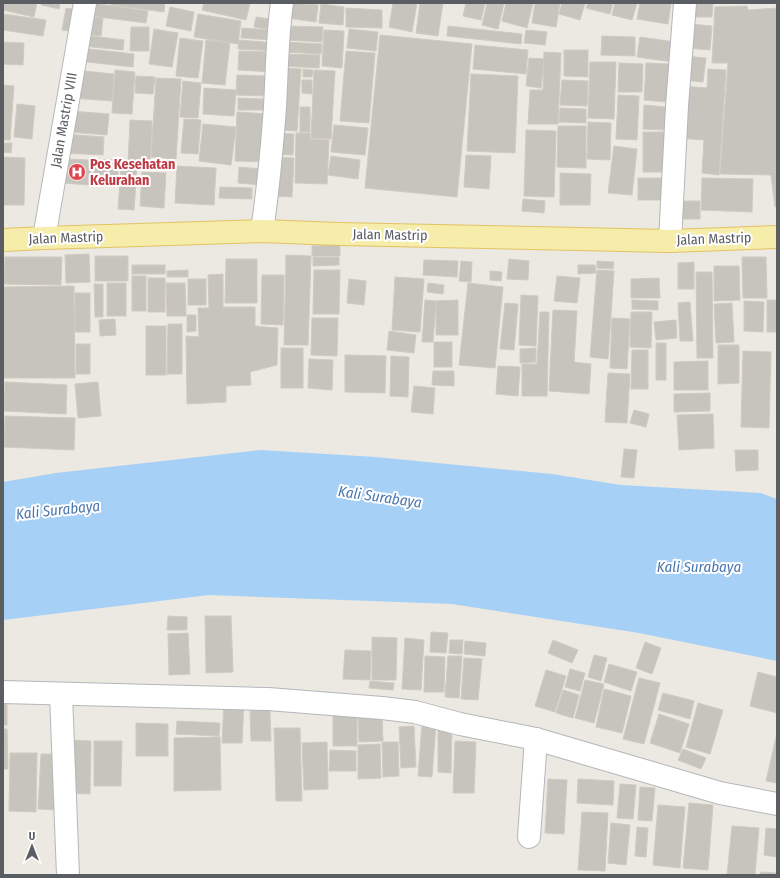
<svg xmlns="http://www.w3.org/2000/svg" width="780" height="878" viewBox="0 0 780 878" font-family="'Fira Sans Condensed',sans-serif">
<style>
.water{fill:#a7d0f6}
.building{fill:#c7c4be;stroke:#cfcbc0}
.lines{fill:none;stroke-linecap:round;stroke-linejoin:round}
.street-casing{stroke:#b4b6bb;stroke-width:24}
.primary-casing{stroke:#e2c363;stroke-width:24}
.street{stroke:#fff;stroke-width:22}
.primary{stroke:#f6edab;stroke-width:22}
.labels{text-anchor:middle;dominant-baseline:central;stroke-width:4;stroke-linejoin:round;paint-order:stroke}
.street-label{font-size:14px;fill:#5a5d61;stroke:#fff}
.health-label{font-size:14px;font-weight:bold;fill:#be3a42;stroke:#fff;text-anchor:start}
.water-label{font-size:15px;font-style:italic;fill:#4a77ae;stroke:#fff}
</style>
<rect width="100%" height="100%" fill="#ebe9e1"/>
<polygon class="water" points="261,450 375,457 552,474 621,485 761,493 777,499 777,661 639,633 452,604 209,595 3,620 3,482 56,473"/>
<g class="building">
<polygon points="3,3 37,3 34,17 3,10"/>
<polygon points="42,3 60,3 59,9 41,5"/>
<polygon points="92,3 148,11 146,23 91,16"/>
<polygon points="112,3 165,3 164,12 111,5"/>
<polygon points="204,3 250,3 246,20 202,10"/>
<polygon points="289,3 318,5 316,22 287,18"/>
<polygon points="393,3 417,3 412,32 389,27"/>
<polygon points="420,3 443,3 438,36 416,33"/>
<polygon points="466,3 485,3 481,20 463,16"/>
<polygon points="487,3 504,3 498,29 482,25"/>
<polygon points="506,3 533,3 527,28 502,21"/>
<polygon points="535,3 560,3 556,27 532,23"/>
<polygon points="562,3 585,3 580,20 559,14"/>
<polygon points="588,3 613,3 610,14 586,8"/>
<polygon points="615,3 637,3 632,20 612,15"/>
<polygon points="640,3 671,3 668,24 637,19"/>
<polygon points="689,3 713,3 712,17 688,17"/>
<polygon points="321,4 344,7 343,25 319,23"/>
<polygon points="747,6 748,10 777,8 777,206 775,207 771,175 720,174 728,63 712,63 715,7"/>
<polygon points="170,7 194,12 191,31 166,26"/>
<polygon points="66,8 80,10 78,32 62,30"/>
<polygon points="346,8 382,10 382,28 346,27"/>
<polygon points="3,14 46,20 43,36 3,30"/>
<polygon points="198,14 241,21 238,44 194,37"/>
<polygon points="87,16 103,18 101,36 85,34"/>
<polygon points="256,17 276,20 274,30 254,27"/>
<polygon points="690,24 712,26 710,50 688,48"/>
<polygon points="286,26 323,27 322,42 286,40"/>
<polygon points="448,26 522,34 521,44 447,36"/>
<polygon points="131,27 149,27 149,51 130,51"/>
<polygon points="242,28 274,30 272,40 241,38"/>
<polygon points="154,29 178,33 172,67 149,64"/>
<polygon points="349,29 378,32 376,51 347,48"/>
<polygon points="324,30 344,31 342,68 322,66"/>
<polygon points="526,30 547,32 545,45 524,43"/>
<polygon points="83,35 124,40 123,50 82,46"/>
<polygon points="380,35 472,44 457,197 365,188"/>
<polygon points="602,36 635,37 635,56 601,55"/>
<polygon points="640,37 675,42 673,62 637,57"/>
<polygon points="180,38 203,41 198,78 176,76"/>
<polygon points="206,40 230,43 225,85 202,83"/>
<polygon points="239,40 276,43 276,51 238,49"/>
<polygon points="3,42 24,43 23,65 3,64"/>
<polygon points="286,42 322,44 321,54 286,52"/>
<polygon points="475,45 528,50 526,74 473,69"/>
<polygon points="80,48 134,54 133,67 78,61"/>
<polygon points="564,50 588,50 588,77 564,76"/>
<polygon points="239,51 273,52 272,72 238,70"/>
<polygon points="346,51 375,53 369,123 340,121"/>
<polygon points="544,52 561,53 558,124 528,124 530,90 543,90"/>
<polygon points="282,54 320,55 319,68 282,66"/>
<polygon points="685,56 706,58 703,82 683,80"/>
<polygon points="529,58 544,59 541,88 526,86"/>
<polygon points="590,62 616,62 614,119 588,118"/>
<polygon points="619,63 643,64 642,92 618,92"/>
<polygon points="646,63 669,64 666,102 644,100"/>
<polygon points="282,68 301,69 297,131 277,130"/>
<polygon points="303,69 313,70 312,77 303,77"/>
<polygon points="708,69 726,70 719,175 702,173 704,140 678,138 682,86 707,88"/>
<polygon points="74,70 114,74 112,101 72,98"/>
<polygon points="115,70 135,72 132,114 112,113"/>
<polygon points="314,70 335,71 331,139 311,138"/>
<polygon points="471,74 518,76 515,153 467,151"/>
<polygon points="237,75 269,76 268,96 236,95"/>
<polygon points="136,76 155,77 153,94 135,93"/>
<polygon points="156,78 181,79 176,159 151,157"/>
<polygon points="302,80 312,80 312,94 302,93"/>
<polygon points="562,80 588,81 587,106 560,105"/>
<polygon points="183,81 201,83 198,118 180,117"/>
<polygon points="3,85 14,86 10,140 3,140"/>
<polygon points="204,88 236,90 234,116 203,114"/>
<polygon points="618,95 639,96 637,140 616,139"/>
<polygon points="238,98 264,99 264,110 238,110"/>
<polygon points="17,104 35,106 32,139 14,137"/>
<polygon points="644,105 666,107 664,130 643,129"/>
<rect x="300" y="107" width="10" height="25"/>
<polygon points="560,108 586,109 586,123 559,122"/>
<polygon points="71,111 109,114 107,135 69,132"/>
<polygon points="237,112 270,114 268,162 235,161"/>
<polygon points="184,119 201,120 198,154 181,153"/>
<polygon points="130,120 152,121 150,165 128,164"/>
<polygon points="588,122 611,123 610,160 587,159"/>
<polygon points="203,124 236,127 231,165 199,161"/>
<polygon points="334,125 368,128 365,155 331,152"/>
<polygon points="558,126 586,126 586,168 557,167"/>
<polygon points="526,130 556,131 554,197 524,196"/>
<rect x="643" y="132" width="25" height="40"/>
<polygon points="275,133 294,134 293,155 274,154"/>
<polygon points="296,133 310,133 310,139 329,140 327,184 295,183"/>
<polygon points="65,134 104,137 103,155 64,153"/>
<polygon points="3,143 12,143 11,153 3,152"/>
<polygon points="614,146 637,149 632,195 608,193"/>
<polygon points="466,155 491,156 489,189 464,187"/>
<polygon points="331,156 360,160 358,179 328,175"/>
<polygon points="3,157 25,158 24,205 3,205"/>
<polygon points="271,157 294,158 292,197 270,196"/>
<polygon points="64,159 91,160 90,185 62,183"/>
<polygon points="94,159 118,160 118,179 94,178"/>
<polygon points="177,166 216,168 214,205 175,203"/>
<polygon points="121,167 137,168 134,210 118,209"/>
<polygon points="239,167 263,169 262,185 238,183"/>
<polygon points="142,172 166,173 164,208 140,206"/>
<polygon points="560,173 591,174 590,205 560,205"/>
<rect x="638" y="178" width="25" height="22"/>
<polygon points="702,178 753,179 752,212 701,210"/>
<polygon points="220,187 252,188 252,199 219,198"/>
<polygon points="523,199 545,201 544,213 522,211"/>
<polygon points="677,201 700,201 700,219 678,219"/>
<polygon points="340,245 340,256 312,256 312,246"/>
<polygon points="89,254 90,282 66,283 65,255"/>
<polygon points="286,255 311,256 308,345 284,345"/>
<rect x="95" y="256" width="33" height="25"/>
<polygon points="5,257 62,257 61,285 4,284"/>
<polygon points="313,257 339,257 339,265 313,266"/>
<polygon points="742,257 766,257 767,298 743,298"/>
<polygon points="226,259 257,259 257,303 225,303"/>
<polygon points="509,259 529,261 528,280 507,279"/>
<polygon points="424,260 458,261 457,277 423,275"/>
<polygon points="461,261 472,262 471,282 459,281"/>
<polygon points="597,261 614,262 613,269 597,268"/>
<polygon points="694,262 694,289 678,289 678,263"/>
<rect x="132" y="265" width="33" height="9"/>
<polygon points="578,265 595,265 596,273 578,274"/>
<polygon points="714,266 739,266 740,300 714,301"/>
<polygon points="188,270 188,277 167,277 167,271"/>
<polygon points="314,270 340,270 339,314 313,314"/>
<polygon points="597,270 614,271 608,359 590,357"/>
<polygon points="490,271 502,272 501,281 490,280"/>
<polygon points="696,272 712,272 713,358 697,358"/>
<polygon points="223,274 223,307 255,307 255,326 278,328 277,365 250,372 251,385 226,386 226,402 187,404 186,336 199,337 198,308 209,308 208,275"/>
<polygon points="262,275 284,275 283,325 261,324"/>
<rect x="132" y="276" width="14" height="35"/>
<polygon points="557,276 580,278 577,303 554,301"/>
<polygon points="395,277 424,279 420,332 392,330"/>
<rect x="148" y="278" width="17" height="34"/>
<polygon points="659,278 660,298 631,298 631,279"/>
<rect x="188" y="279" width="18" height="26"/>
<polygon points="349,279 366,281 364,305 347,303"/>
<rect x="107" y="283" width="19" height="33"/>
<polygon points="166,283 185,283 186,316 167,316"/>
<polygon points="428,283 444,285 443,294 427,292"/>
<polygon points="468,283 503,287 495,368 459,365"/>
<polygon points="94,284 103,284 103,317 95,317"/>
<polygon points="74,286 75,378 3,378 3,287"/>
<rect x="75" y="293" width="15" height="39"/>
<polygon points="521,295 538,296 536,346 519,345"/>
<polygon points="425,300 436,301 433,342 422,342"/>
<polygon points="458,300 458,335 436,335 436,301"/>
<polygon points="632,300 658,301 658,310 632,309"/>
<rect x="767" y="300" width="10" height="32"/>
<polygon points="744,301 764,302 763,332 744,331"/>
<polygon points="690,302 693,341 680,341 678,303"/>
<polygon points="505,303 518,304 514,350 500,349"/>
<polygon points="732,303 734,342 716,343 714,304"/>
<polygon points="553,310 577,311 574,362 591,364 589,394 549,391"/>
<polygon points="540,312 549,312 547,396 522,396 522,364 537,364"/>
<polygon points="631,312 652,312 651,348 630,347"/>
<polygon points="187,315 196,315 196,331 187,332"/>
<polygon points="312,318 338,318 337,356 311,355"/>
<polygon points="612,318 630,319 627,369 610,368"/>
<polygon points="115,319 116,335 100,336 99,320"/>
<polygon points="676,320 677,338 656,340 654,322"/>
<polygon points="168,324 182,324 182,374 167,374"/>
<rect x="146" y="326" width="20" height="49"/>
<polygon points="389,331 416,335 414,353 387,350"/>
<rect x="434" y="342" width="18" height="25"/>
<rect x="656" y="343" width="10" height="37"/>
<rect x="76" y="344" width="14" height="30"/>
<polygon points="718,345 739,345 739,383 718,384"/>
<rect x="281" y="348" width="22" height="40"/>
<polygon points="536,348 536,362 520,363 520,349"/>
<polygon points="632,350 648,350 648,389 631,389"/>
<polygon points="743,351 771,352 769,428 741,427"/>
<polygon points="345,355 386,356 385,393 345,392"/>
<polygon points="391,356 409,357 408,397 390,396"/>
<polygon points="309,359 333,360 332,390 308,388"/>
<polygon points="708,361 708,390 674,390 674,362"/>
<polygon points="498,366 520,367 518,396 496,394"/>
<polygon points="433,371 454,371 454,386 432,385"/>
<polygon points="608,373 630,374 627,423 605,422"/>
<polygon points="5,382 67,385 66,414 4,411"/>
<polygon points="98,382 101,416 78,418 75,384"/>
<polygon points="414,386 435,388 433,414 411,412"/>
<polygon points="710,393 710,411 674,412 674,394"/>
<polygon points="634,410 649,414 646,427 630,423"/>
<polygon points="713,414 714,448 679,450 677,415"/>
<polygon points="5,416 75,418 74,450 4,447"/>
<polygon points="624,449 637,450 634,478 621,477"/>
<polygon points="735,450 758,450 758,470 736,471"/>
<polygon points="168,616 187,617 187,630 167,630"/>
<polygon points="205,616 231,616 233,672 206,673"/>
<polygon points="431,632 448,633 446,653 430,652"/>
<polygon points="188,633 190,674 169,675 168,634"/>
<polygon points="372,637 397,638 396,680 372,680"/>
<polygon points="405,638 424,640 421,690 402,689"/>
<polygon points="450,640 463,640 462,654 449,653"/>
<polygon points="553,640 578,650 572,663 548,653"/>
<polygon points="465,641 486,643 485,656 464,654"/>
<polygon points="645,642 661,648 652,674 636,668"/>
<polygon points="345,650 371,651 370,680 343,679"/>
<polygon points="594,655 607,658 601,681 588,677"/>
<polygon points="425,656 445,657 444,692 424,692"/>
<polygon points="448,656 462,656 459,698 445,697"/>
<polygon points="464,658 482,659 478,700 461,699"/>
<polygon points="609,664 637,672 631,691 604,682"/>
<polygon points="570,669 585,673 580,691 565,687"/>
<polygon points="546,670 566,676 555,712 535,706"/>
<polygon points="758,672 777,677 777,713 750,706"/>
<polygon points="639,678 660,683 644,744 623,739"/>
<polygon points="585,680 604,684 594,723 575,718"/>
<polygon points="370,681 394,683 393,690 369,688"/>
<polygon points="604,689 631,696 622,733 596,727"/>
<polygon points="563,690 579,695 573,718 556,713"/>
<polygon points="663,693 694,701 690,719 658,710"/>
<rect x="3" y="700" width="4" height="25"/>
<polygon points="224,701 244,702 242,743 222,743"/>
<polygon points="698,703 723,710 710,754 686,747"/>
<polygon points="270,710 271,741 251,741 250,711"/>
<rect x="333" y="714" width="24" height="32"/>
<polygon points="659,714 689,724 680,753 650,743"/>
<polygon points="358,716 382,716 383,741 359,742"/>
<polygon points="177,721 220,723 219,736 176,734"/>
<polygon points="136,723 168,724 168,756 136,756"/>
<polygon points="422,723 436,724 432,777 418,776"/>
<polygon points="414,726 416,767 401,768 399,727"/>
<polygon points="274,728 300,728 302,801 276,801"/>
<polygon points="3,729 7,729 8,769 3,769"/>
<polygon points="438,730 452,730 451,773 438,772"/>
<polygon points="777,733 777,783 766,781"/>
<polygon points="220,737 221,790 174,791 174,738"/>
<polygon points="68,740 91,741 90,794 66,793"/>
<polygon points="94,741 122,741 121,786 94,786"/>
<polygon points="455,741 476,742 474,793 453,793"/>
<polygon points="327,742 328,789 304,790 302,743"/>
<polygon points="382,742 398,742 399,776 383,777"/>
<polygon points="380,744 381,778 358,779 358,745"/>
<polygon points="683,749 706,758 701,769 678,760"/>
<polygon points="330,750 356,751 356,771 329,771"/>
<polygon points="10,753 37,753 36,812 9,811"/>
<polygon points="41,754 59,754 57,810 38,809"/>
<polygon points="548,779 567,780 564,834 545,833"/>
<polygon points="578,779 614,781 613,805 577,803"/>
<polygon points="620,784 636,785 633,819 617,818"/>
<polygon points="640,787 655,788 652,821 638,820"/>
<polygon points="689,803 713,805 708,870 683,868"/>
<polygon points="658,805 685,807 680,868 653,865"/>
<polygon points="582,812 608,813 605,871 578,870"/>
<polygon points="611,823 630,825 626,865 608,863"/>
<polygon points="732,826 759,828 755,875 727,875"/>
<polygon points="637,827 648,828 646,857 635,856"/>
<polygon points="766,828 777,829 777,857 764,855"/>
<polygon points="761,872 777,873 777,875 760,875"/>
</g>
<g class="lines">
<g class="street-casing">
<g id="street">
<path d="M262,231c6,-41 10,-83 13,-124 2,-35 2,-70 7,-104"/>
<polyline points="44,238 85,3"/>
<polyline points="670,241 677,106 685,3"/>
<polyline points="3,692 268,699 382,708 415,712 460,724 536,739 720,793 777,804"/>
<polyline points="61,694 68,875"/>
<polyline points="529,837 536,739"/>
</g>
</g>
<g class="primary-casing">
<polyline id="primary" points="3,240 44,238 262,231 339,234 670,241 777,237"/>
</g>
<use href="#street" class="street"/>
<use href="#primary" class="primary"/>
</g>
<defs>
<g id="hospital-disc" transform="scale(0.9)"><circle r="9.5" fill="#e0444e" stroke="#fff"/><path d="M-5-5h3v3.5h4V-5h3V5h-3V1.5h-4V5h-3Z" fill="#fff"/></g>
</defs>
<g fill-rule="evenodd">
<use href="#hospital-disc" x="77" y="172"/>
</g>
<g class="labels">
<g class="street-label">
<text transform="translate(64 120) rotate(-80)">Jalan Mastrip VIII</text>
<text transform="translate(390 235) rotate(1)">Jalan Mastrip</text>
<text transform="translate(66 238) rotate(-2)">Jalan Mastrip</text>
<text transform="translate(714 239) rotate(-2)">Jalan Mastrip</text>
</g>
<g class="health-label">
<text x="90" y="164">Pos Kesehatan<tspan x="90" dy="16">Kelurahan</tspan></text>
</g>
<g class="water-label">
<text transform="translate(380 497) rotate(8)">Kali Surabaya</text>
<text transform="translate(58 510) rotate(-6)">Kali Surabaya</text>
<text x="699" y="567">Kali Surabaya</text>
</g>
</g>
<rect width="780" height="878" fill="none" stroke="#5a5d61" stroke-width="8"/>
<g transform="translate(32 846)" stroke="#ffffff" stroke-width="3" paint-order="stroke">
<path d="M0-3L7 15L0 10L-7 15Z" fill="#5a5d61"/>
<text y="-6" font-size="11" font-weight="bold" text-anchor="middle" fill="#5a5d61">U</text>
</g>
</svg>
